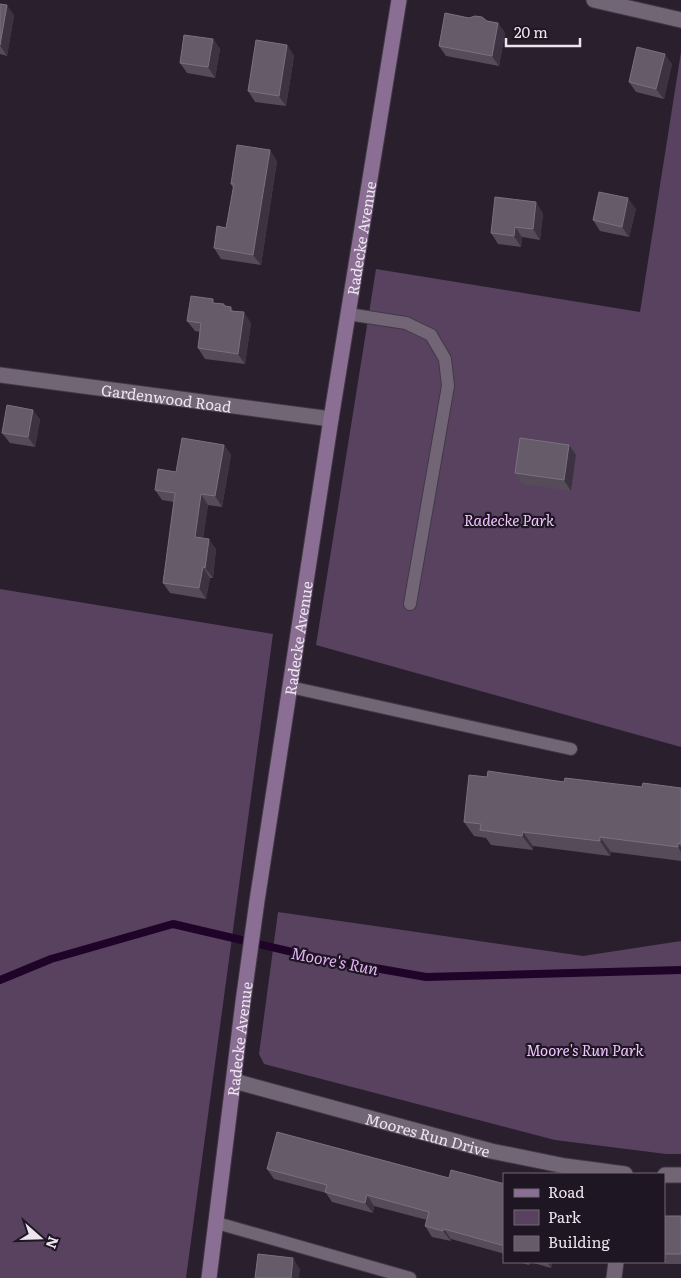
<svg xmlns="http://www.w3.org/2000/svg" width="681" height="1278" viewBox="0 0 681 1278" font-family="Literata,serif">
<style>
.green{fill:#58425f}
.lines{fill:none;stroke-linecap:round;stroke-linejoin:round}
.stream{stroke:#200329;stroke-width:8}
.lane-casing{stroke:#423945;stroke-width:14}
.street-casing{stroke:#423945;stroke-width:17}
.secondary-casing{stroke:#423945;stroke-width:17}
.lane{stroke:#726676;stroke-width:12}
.street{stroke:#726676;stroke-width:15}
.secondary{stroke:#8a6e93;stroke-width:15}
.wall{fill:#554b59}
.shaded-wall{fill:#3d3241}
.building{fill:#665b69;stroke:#7b717e}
.labels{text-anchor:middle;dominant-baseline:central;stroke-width:4.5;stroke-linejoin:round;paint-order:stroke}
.street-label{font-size:15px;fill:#ece5ef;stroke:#1f1623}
.park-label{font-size:15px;font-style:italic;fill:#f0c6fe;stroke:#1f1623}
.water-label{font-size:16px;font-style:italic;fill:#e5b2f7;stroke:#1f1623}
</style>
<rect width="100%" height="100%" fill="#291f2d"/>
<g class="green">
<polygon points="681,52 681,747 316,645 376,269 640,312"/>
<polygon points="0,589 273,634 186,1278 0,1278"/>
<polygon points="278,912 583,956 681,941 681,1154 666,1154 555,1140 264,1064 259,1054"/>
</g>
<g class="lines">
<polyline class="stream" points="0,980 51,959 173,924 318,958 426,977 681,970"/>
<g class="lane-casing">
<g id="lane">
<polyline points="348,314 406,323 431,335 445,359 448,386 410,604"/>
<polyline points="290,687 571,749"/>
<polyline points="217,1223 410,1278"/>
</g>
</g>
<g class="street-casing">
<g id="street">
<polyline points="594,0 681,20"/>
<path id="s1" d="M0,375l331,44"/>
<path id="s2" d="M234,1081l257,70 74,15 60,8"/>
<polyline points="665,1175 681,1175"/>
<polyline points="614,1278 616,1262"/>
</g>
</g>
<g class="secondary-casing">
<g id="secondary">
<path id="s3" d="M209,1278l34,-276 14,-101 74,-482 68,-419"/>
</g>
</g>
<use href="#lane" class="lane"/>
<use href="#street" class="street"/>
<use href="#secondary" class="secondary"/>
</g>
<g class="wall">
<polygon points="0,4 14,15 7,56 0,54"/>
<polygon points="469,18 498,23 505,33 499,66 446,56 439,46"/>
<polygon points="213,39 220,49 215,78 187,73 180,63"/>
<polygon points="287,45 294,56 286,106 255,102 248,91"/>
<polygon points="672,64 664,99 636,92 629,82"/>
<polygon points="277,161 261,265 221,259 214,248 226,228 233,188 231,184"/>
<polygon points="636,209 629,237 600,231 593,220"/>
<polygon points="543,213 540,240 522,237 521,247 498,244 491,233"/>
<polygon points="216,303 231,307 233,311 251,323 245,364 205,359 198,348 200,332 195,331 187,321"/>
<polygon points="33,410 40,420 35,447 10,443 2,433"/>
<polygon points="224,445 231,455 222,507 208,505 203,538 216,549 213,578 210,578 206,599 170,593 163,583 174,502 162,500 155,490 176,472"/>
<polygon points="569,445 576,455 571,491 522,484 515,473"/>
<polygon points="487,777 642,787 681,788 681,861 611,852 610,856 533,846 533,850 491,845 486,838 474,836 464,822"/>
<polygon points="267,1169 449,1178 505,1184 505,1254 451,1239 451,1241 432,1237 425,1226 427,1220 374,1206 373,1213 332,1202 326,1193 274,1179"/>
<polygon points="665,1216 681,1216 681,1264 666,1264 664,1262 665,1262"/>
<polygon points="518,1262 553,1262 551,1268 530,1262 529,1265"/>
</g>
<g class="shaded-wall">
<polygon points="7,5 14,15 7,56 0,45"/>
<polygon points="498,23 505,33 499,66 492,56"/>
<polygon points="213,39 220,49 215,78 208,67"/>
<polygon points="287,45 294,56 286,106 279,96"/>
<polygon points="665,54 672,64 664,99 656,89"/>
<polygon points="270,150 277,161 261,265 253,255"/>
<polygon points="628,198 636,209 629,237 622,227"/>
<polygon points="536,202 543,213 540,240 533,229"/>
<polygon points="515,227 522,237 521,247 514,236"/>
<polygon points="244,312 251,323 245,364 238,354"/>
<polygon points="33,410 40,420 35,447 28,437"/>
<polygon points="224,445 231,455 222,507 215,496"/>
<polygon points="569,445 576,455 571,491 564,480"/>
<polygon points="201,494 208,505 202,547 195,537"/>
<polygon points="209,539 216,549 213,578 205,568"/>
<polygon points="203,567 210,578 206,599 199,588"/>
<polygon points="523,832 533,846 533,850 522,836"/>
<polygon points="600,837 611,852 610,856 600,841"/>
<polygon points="678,843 681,847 681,852 678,847"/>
<polygon points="367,1195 374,1206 373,1213 365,1203"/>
<polygon points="444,1229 451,1239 451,1241 443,1231"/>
<polygon points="293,1258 300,1269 299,1278 291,1278"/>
<polygon points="547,1262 553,1262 551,1268"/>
</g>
<g class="building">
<polygon points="0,4 7,5 0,45"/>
<polygon points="445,13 469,18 475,16 482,17 487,21 498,23 492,56 439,46"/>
<polygon points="184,35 213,39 208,67 180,63"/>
<polygon points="256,40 287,45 279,96 248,91"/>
<polygon points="637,47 665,54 656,89 629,82"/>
<polygon points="237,145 270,150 253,255 214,248 217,226 226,228 234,184 231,184"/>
<polygon points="599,192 628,198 622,227 593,220"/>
<polygon points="495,197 536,202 533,229 515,227 514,236 491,233"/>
<polygon points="191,296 213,299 213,303 224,304 224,306 231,307 230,311 244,312 238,354 198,348 201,323 187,321"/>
<polygon points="7,405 33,410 28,437 2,433"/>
<polygon points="182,438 224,445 215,496 201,494 195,537 209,539 205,568 203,567 199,588 163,583 175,493 155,490 158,469 176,472"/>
<polygon points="520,438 569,445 564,480 515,473"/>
<polygon points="488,771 564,782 565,778 642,787 643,783 681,788 681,844 678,843 678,847 600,837 600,841 523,832 522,836 480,830 481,824 464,822 469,775 487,777"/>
<polygon points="277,1132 449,1178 451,1170 505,1184 505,1246 444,1229 443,1231 425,1226 429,1212 367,1195 365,1203 325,1192 327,1185 267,1169"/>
<rect x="665" y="1216" width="16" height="38"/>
<polygon points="258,1254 293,1258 291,1278 255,1278"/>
</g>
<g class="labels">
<g class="street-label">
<text stroke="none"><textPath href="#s3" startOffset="1051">Radecke Avenue</textPath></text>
<text stroke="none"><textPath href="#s1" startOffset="168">Gardenwood Road</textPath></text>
<text stroke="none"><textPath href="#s3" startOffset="646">Radecke Avenue</textPath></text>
<text stroke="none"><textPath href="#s3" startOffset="241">Radecke Avenue</textPath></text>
<text stroke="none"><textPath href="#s2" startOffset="201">Moores Run Drive</textPath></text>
</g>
<g class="park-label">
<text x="509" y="519">Radecke Park</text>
<text x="585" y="1049">Moore's Run Park</text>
</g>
<g class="water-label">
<text transform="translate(335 960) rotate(11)">Moore's Run</text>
</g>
</g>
<rect x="503" y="1173" width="162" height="90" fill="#1f1623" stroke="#716975"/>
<rect x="514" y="1189" width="25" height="8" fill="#8a6e93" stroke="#716975"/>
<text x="548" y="1198" font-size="15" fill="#ece5ef">Road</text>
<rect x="514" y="1210" width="25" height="15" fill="#58425f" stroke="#716975"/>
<text x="548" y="1223" font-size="15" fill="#ece5ef">Park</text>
<rect x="514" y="1236" width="25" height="15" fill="#665b69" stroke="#716975"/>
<text x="548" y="1248" font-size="15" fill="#ece5ef">Building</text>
<g transform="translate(40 1238) rotate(110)" stroke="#1f1623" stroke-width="4" paint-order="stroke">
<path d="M0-4L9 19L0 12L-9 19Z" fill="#ece5ef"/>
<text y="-8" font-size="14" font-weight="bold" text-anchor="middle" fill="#ece5ef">N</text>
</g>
<path d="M506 38v8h74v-8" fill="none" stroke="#ece5ef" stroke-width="2.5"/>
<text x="514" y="38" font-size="15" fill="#ece5ef" stroke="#1f1623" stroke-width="4" paint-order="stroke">20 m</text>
</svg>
